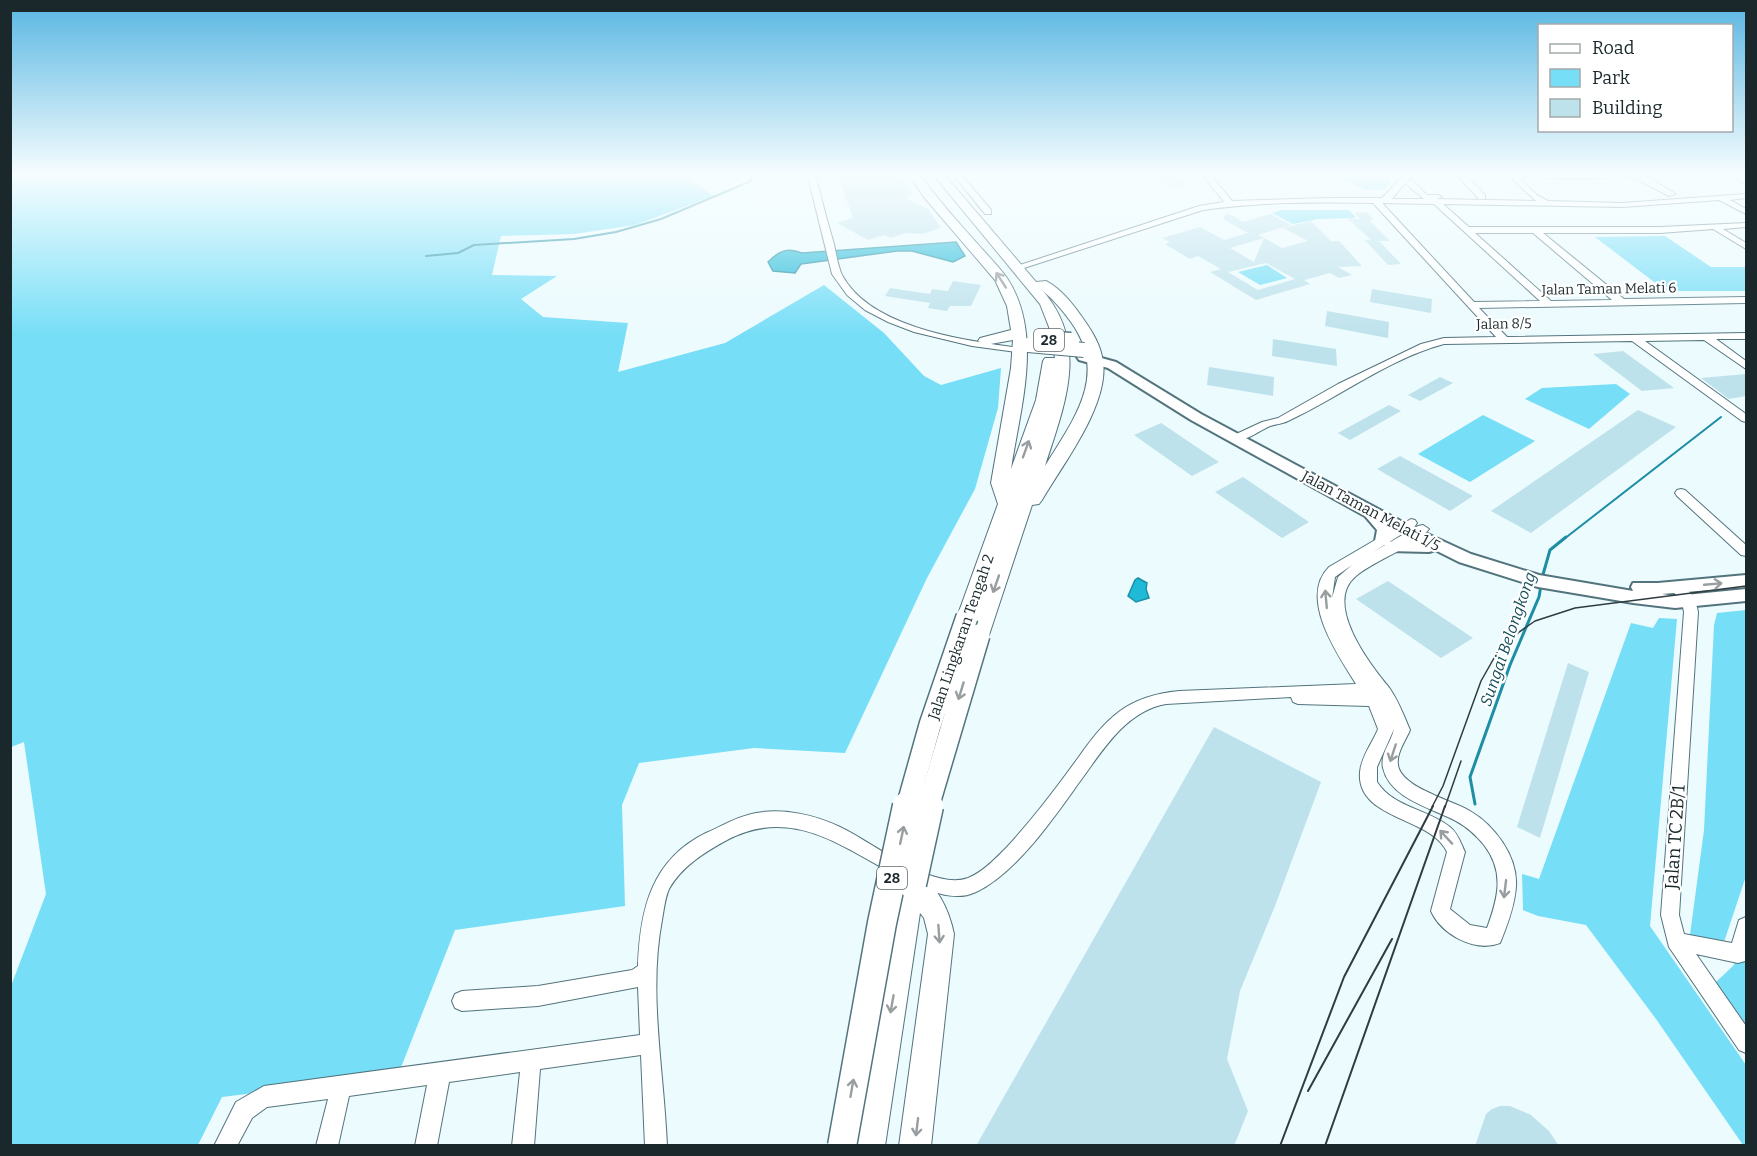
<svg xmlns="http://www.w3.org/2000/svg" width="1757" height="1156" viewBox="0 0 1757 1156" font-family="Bitter,serif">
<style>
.green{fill:#76def7}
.water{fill:#1fbad8;stroke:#1e8ea4;stroke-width:1.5}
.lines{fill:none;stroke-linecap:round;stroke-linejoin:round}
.stream-far1{stroke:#1e8ea4;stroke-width:2}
.stream{stroke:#1e8ea4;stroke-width:3}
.building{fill:#bee2ec;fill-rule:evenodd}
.minor-casing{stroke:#53747d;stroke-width:2}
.major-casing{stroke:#53747d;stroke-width:4}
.highway-casing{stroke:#53747d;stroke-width:2}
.minor{fill:#fff;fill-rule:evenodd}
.major{fill:#fff;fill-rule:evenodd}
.highway{fill:#fff;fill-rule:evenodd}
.tram-far1{stroke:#2f3d41;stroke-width:1.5}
.tram{stroke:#2f3d41;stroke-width:2}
.major-bridge-casing{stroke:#53747d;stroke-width:16;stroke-linecap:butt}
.highway-bridge-far2-casing{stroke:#53747d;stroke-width:19;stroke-linecap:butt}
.highway-bridge-far1-casing{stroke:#53747d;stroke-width:24;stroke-linecap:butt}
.highway-bridge-casing{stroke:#53747d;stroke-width:31;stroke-linecap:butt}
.major-bridge{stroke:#fff;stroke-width:14}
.highway-bridge-far2{stroke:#fff;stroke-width:16}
.highway-bridge-far1{stroke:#fff;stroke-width:21}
.highway-bridge{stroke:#fff;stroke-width:28}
.oneway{stroke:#989ea0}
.labels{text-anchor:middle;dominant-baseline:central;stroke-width:4.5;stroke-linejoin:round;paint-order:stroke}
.far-street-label{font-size:14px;fill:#1a282c;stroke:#fff}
.shield{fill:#fff;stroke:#5f686b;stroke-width:1.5}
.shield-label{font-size:14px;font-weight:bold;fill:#1a282c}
.street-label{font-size:15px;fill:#1a282c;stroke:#fff}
.water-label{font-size:16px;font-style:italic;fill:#124d5a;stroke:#fff}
.near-street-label{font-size:18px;fill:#1a282c;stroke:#fff}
</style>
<rect width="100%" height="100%" fill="#ecfbfe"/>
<g class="green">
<polygon points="10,173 682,173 713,196 635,225 574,234 501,236 492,275 557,276 521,299 543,317 628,323 618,372 725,343 824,285 884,333 924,376 941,385 1001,368 998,408 975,489 927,578 845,753 754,748 639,763 622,805 625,906 455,930 398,1075 222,1097 198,1145 11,1145 11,986 46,894 24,742 11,747"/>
<polygon points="1324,173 1386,173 1390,182 1384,190 1367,190"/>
<polygon points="1282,210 1349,210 1356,218 1318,219 1293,224 1272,213"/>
<polygon points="1665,236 1711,267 1746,267 1746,291 1666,291 1595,237"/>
<polygon points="1267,265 1287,278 1260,285 1238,272"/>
<polygon points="1616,384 1630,394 1589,429 1525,399 1542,388"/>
<polygon points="1483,415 1535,441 1470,482 1418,454"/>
<polygon points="1746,610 1746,876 1724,942 1690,935 1704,830 1714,625 1717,613"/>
<polygon points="1659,618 1677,619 1650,926 1746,1065 1746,1145 1743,1145 1656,1019 1586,925 1538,916 1523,910 1522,874 1539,879 1631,623 1653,628"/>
<polygon points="1746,942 1746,1044 1713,998 1716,982 1733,966"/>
</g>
<g class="water">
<path d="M956,242l9,14 -12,6 -41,-11h-15l-96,13 -6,9 -22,-2 -5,-9c11,-11 19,-15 34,-9z"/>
<polygon points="1138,578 1147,583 1146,589 1149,598 1136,602 1128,596 1135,580"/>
</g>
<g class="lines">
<g class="stream-far1">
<polyline points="426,256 458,253 474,245 574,239 616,232 661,219 751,181 751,173"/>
<polyline points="1564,539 1721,417"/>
</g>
<g class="stream">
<polyline points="1542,578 1550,550 1566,537"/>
<polyline points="1475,804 1470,777 1510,665 1539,597 1541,585"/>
</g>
</g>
<g class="building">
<polygon points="837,173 894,173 903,178 912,193 906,198 929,210 941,228 923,234 905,233 891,238 884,235 868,240 837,223 853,218"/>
<polygon points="1155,173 1179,173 1190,186 1166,187"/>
<polygon points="1366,212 1374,220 1369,220 1390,241 1379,241 1401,264 1388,265 1365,240 1371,240 1348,219 1360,219 1354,213"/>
<path d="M1227,213l17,9 26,-8 21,11 -33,10 6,3 -34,10 24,14 10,-24 18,10 26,-7 -25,-13 28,-7 20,20h8l23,25 -24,1 14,8 -13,3 -9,-5 -26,7 6,4 -54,16 -46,-28 11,-3 -23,-13 -8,3 -25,-15 5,-2 -8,-4 38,-11 24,13 24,-7 -25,-14zM1266,263l29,16 -37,11 -30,-18z"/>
<polygon points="953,281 981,285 971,306 950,306 947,311 928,308 930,303 885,296 890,288 930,294 932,289 948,291"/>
<polygon points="1372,289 1432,299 1431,313 1370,302"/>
<polygon points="1327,311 1389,322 1388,338 1325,326"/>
<polygon points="1273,339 1336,349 1337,366 1272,356"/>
<polygon points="1623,351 1674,388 1642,391 1593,354"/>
<polygon points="1209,367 1274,377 1273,396 1207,385"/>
<polygon points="1746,374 1746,396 1729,399 1701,378"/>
<polygon points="1440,377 1453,383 1420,401 1408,395"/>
<polygon points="1389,405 1401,411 1350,440 1338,433"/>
<polygon points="1638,410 1676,427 1531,533 1491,511"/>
<polygon points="1161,423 1219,462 1192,476 1134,435"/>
<polygon points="1400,456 1473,496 1450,511 1377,469"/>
<polygon points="1243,477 1309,522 1282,538 1215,492"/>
<polygon points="1388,581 1473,638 1441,658 1356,599"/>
<polygon points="1568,663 1589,672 1540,838 1517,827"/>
<polygon points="1214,727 1321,782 1275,906 1240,991 1227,1059 1248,1111 1234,1146 976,1146"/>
<polygon points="1500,1106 1510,1106 1531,1115 1549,1131 1559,1146 1475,1146 1486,1114 1492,1109"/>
</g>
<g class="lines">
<g class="minor-casing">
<g id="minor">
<path d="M807,173h8c6,24 12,48 19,71 2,10 4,22 8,31 29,54 123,65 177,73l5,3 -1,2 -51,-7 -58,-14 -26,-10 -23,-12 -18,-15 -15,-21z"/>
<polygon points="952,173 960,173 991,210 991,214 985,214"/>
<path d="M1201,173h8l23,28 98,-3h52l24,-25h9l-7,8h5l14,14h11l4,2 -6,2 100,2 -23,-21 6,-7h122l35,21 -7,2 -38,-20 -49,3 -58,-2 -3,3 16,15 11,6 75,2 123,-9v4l-16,2 16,9v5l-27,-14 -96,7 -180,-3 26,23h191l86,-4v4l-23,2 23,14v6l-33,-20 -53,4h-117l81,66 122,-2v6l-267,5 28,29 239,-4v6h-30l30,22v8l-42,-29 -59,1 101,73v8l-4,-1 -110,-80 -188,3c-56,15 -104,53 -156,77 -6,3 -12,3 -18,5 -12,5 -25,17 -38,14v-4l30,-14 16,-4 60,-34 83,-40 23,-6 52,-1 -123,-134c-57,-1 -114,-1 -170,7l-182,59 -7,-2 185,-61 25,-4zM1406,182l1,3 17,14h-32zM1382,203l52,1 106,97 -66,1zM1475,233h58l79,67 -61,1z"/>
<polygon points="1455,173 1464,173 1485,195 1485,199 1479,199"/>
<polygon points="1725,173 1736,173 1746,179 1746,184"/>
<polygon points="1681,489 1685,490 1746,545 1746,556 1741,555 1677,496 1675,493 1677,490"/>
<path d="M1411,519l4,1 2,3 -2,3 -42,26 45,-26 5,-1 6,4c-13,17 -54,31 -73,47 -33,27 13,87 31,109 10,12 17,31 23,45 -5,12 -16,26 -11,39 5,12 22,20 33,25 12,6 26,10 38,17 24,14 48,45 46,75 -1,19 -9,40 -16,57 -25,10 -59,-9 -69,-32l16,-59c-15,-35 -91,-32 -87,-80 1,-15 13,-30 18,-43l-9,-23 -71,-2 -5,-2 -2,-5 -125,7c-41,7 -65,49 -88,80 -25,35 -62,89 -102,108 -17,8 -35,3 -52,-4 -67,-26 -121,-88 -197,-48 -22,12 -45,26 -58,49 -4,9 -5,20 -7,31 -14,73 2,151 5,226h-22l-4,-91 -101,14 -6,77h-22l8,-74 -71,10 -12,64h-22l12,-61 -78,11 -11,50h-22l12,-47 -61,8 -15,11 -15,28h-23l22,-44 28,-16 376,-51 -2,-48 -100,19 -76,5 -7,-3 -3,-7 3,-7 7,-3 76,-5 94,-16 6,-4c2,-56 13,-106 68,-133 16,-7 32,-17 50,-20 28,-5 59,2 84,14 32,15 93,64 128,51 15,-6 28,-20 39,-31 21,-23 41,-48 60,-74 16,-21 31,-46 53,-62 18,-13 38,-18 59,-20l177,-7c-18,-29 -58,-86 -27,-117zM1352,565l-14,12 -6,21 3,-21zM1394,729c-3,14 -14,24 -11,39 7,31 49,40 73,53 11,6 20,14 28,24 21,27 14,53 3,83l-17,-3 -20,-16 15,-57c-4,-8 -7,-19 -15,-25 -22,-18 -56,-19 -73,-45v-15z"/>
<path d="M1677,583c12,4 19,17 21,29l-19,303 5,19 48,9 7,-23 7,-3 -1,44 -7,2 -42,-9 50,72v27l-7,-3 -70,-103 -8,-32 23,-303 -2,-10 -12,-14z"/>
</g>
</g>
<g class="major-casing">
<path id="major" d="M1083,353l33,9 85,52 207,111 63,29 68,21 94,16 -2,-4 2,-4h25l88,-8v12l-84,7 13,2 71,-7v12l-71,7 -42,-5 -95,-16 -79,-25 -24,-12 -6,2 -41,-1 -1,-6h-10l-2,-4 2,-11 -12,-14 -174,-96 -83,-52 -29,-8 -2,-3zM1393,530l20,10 -23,3z"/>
</g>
<g class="highway-casing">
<g id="highway">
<path d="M908,173h11c19,28 42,52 64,77 8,9 17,18 24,28 37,56 13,130 4,191l25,-69 7,-39 2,-3h10l-6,-31 -9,-23 -108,-131h11l93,109 10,-1c15,8 26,22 36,36 10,14 19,28 21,45 6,43 -40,102 -61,138l-3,4 -7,1 -43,130 -3,5 -7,3 -7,-3 -3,-5 4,-12 -6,1 -7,-2 -3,-5 41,-113 -7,-21 20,-115 2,-28 -28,5 -7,-4 2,-3 31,-8 -4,-24 -12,-26 -72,-84zM1043,291c11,9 20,20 28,31 38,53 3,97 -26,144 19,-60 45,-120 -2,-175z"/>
<path d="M912,872c25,10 37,38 42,62l-23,212h-32l29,-212 -4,-16 -4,-5 -35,233h-32l46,-262 4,-8z"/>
</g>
</g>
<use href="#minor" class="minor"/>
<use href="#major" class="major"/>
<use href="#highway" class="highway"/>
<g class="tram-far1">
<polyline points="1432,807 1443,786 1481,681 1502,644 1535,621 1575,608 1746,586"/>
<polyline points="1445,807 1461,761"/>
</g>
<g class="tram">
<polyline points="1308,1091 1392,939"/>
<polyline points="1280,1146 1344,977 1433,806"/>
<polyline points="1325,1146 1445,806"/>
</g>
<g class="major-bridge-casing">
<polyline id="major-bridge" points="1028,345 1084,350"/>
</g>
<g class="highway-bridge-far2-casing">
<polyline id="highway-bridge-far2" points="1036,339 1071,341"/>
</g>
<g class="highway-bridge-far1-casing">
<g id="highway-bridge-far1">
<polyline points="907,807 930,725 967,617"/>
<polyline points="928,807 979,635"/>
</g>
</g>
<g class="highway-bridge-casing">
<g id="highway-bridge">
<polyline points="912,884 929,806"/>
<polyline points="842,1146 882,923 907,806"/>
</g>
</g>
<use href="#major-bridge" class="major-bridge"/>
<use href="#highway-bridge-far2" class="highway-bridge-far2"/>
<use href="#highway-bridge-far1" class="highway-bridge-far1"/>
<use href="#highway-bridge" class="highway-bridge"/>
</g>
<defs><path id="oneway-shaft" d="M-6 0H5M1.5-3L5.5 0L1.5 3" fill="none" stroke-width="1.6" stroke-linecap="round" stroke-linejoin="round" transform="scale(1.5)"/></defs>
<g class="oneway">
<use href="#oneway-shaft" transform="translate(1001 280) rotate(-123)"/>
<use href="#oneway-shaft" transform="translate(1026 449) rotate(-70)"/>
<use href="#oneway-shaft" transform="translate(996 584) rotate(109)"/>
<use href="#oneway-shaft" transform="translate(1713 584) rotate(-5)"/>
<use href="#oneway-shaft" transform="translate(1326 599) rotate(-95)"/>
<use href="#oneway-shaft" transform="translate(961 691) rotate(107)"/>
<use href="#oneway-shaft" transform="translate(1393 753) rotate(108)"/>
<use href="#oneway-shaft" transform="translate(902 835) rotate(-78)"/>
<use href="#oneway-shaft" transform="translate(1446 837) rotate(-133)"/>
<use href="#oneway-shaft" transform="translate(1505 889) rotate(97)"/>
<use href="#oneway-shaft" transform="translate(939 934) rotate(86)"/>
<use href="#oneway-shaft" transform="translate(892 1004) rotate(100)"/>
<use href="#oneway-shaft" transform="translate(852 1088) rotate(-80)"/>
<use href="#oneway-shaft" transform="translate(917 1127) rotate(97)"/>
</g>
<linearGradient id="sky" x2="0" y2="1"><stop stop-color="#57b6e2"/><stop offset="0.52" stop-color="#f6fdff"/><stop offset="1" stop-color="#f6fdff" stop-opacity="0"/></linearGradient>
<rect width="1757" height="335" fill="url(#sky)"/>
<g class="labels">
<g class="far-street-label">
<text transform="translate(1609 289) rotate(-1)">Jalan Taman Melati 6</text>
<text transform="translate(1504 324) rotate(-1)">Jalan 8/5</text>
</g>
<g class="shield">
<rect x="1034" y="329" width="30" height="22" rx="4.5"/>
<rect x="877" y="867" width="30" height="22" rx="4.5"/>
</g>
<g class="shield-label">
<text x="1049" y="340">28</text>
<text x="892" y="878">28</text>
</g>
<g class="street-label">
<text transform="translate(1371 511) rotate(28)">Jalan Taman Melati 1/5</text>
<text transform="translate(961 637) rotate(-71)">Jalan Lingkaran Tengah 2</text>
</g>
<g class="water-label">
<text transform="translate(1508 639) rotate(-71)">Sungai Belongkong</text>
</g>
<g class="near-street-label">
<text transform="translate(1675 837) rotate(-86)">Jalan TC 2B/1</text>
</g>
</g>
<rect width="1757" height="1156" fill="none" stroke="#1a282c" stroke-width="24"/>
<rect x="1538" y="24" width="195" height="108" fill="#ffffff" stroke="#a3a9ab" stroke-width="1.5"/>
<rect x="1550" y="44" width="30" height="9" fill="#ffffff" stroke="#a3a9ab" stroke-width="1.5"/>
<text x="1592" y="54" font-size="18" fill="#1a282c">Road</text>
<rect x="1550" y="69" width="30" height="18" fill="#76def7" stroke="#a3a9ab" stroke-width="1.5"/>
<text x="1592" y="84" font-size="18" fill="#1a282c">Park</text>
<rect x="1550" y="99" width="30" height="18" fill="#bee2ec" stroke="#a3a9ab" stroke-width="1.5"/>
<text x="1592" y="114" font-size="18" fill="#1a282c">Building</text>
</svg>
